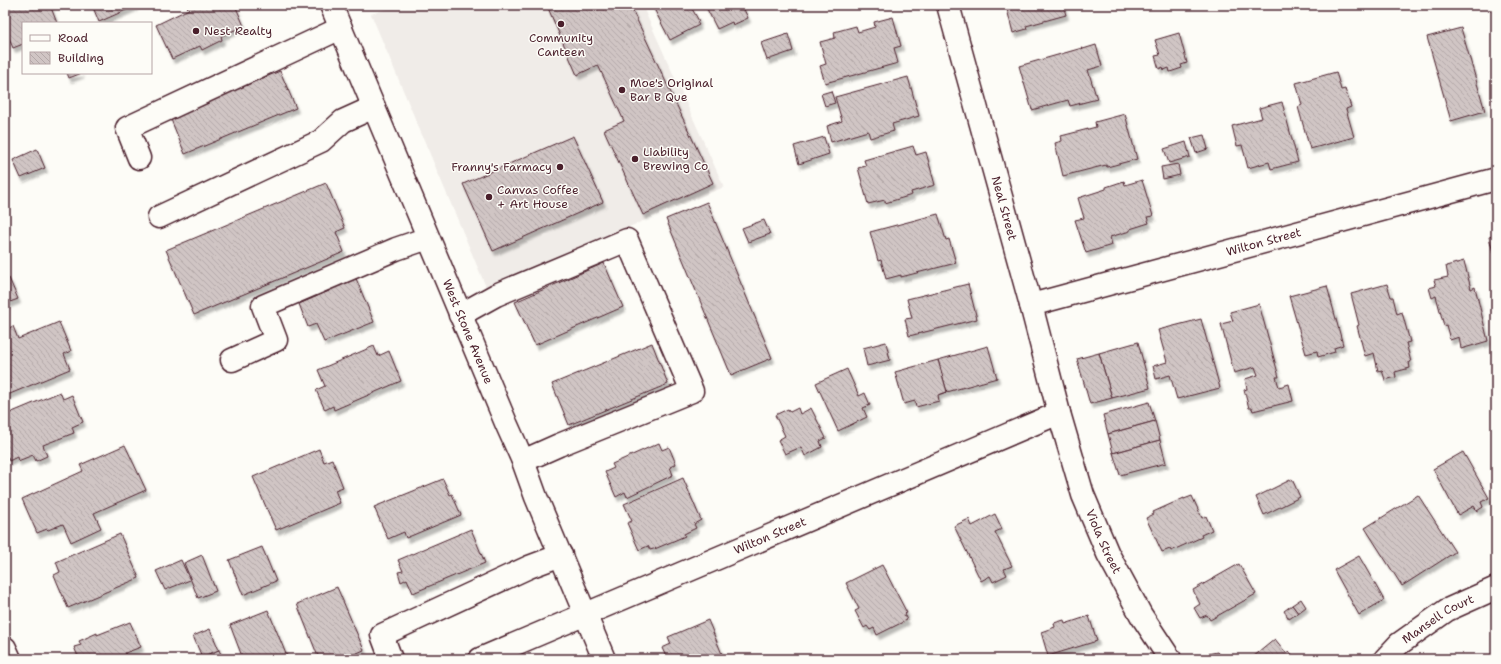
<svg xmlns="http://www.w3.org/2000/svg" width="1501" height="664" viewBox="0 0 1501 664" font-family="'Shantell Sans',sans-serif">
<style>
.built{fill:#f0ece8}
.building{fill:url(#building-back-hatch);stroke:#4a1f2b;filter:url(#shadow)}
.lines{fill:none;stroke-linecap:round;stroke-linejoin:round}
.minor-casing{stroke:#4a1f2b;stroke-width:25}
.highway-casing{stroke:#4a1f2b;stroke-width:25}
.minor{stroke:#fdfcf7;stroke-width:22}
.highway{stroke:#fdfcf7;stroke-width:22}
.poi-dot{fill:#4a1f2b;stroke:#fdfcf7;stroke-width:1.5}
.labels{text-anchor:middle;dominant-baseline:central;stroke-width:3;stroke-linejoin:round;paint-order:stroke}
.poi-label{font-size:12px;fill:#4a1f2b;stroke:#fdfcf7;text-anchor:start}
.street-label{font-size:12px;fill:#4a1f2b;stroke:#fdfcf7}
</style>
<defs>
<pattern id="building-back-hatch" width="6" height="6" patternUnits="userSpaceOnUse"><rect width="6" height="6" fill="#d0c5c4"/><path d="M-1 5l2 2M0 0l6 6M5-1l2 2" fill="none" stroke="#b4a9a9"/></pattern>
<filter id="shadow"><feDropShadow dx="2.5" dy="4.5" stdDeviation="1" flood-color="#0004"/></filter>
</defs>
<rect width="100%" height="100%" fill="#fdfcf7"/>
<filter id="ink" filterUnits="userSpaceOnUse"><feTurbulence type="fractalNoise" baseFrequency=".025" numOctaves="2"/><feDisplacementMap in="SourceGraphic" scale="8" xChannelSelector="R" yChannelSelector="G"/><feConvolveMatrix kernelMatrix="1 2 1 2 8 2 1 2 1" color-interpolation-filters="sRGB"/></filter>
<g filter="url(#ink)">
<polygon class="built" points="399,5 642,5 724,187 486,287 371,14"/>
<g class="building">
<polygon points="5,5 50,5 57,23 23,23 23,44 13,48 5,29"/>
<polygon points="92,5 135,5 135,6 99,22"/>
<polygon points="191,5 235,5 244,26 221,36 222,40 202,50 200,46 172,59 156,25 189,9 187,7"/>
<polygon points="554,5 630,5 713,183 643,215 604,130 624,121 598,65 577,75 548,8"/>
<polygon points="652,5 688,5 690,7 691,7 699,21 697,22 699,25 670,40"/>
<polygon points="705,5 742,5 748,18 733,25 732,22 717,29"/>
<polygon points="1006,5 1063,5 1066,15 1026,26 1027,29 1013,33"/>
<polygon points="893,17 901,46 894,48 898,63 825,83 820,66 826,64 820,42 835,38 834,32 856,26 858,32 875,27 874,22"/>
<polygon points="1461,28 1485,111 1451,121 1427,37"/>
<polygon points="1179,33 1187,63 1181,65 1182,68 1170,72 1169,68 1164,70 1163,67 1159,69 1155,56 1160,55 1155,40"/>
<polygon points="788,34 793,51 767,60 761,43"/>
<polygon points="1096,45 1102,66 1088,70 1097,99 1070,106 1068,100 1032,110 1019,66 1082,48 1083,49"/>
<polygon points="280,71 296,108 185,154 170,117"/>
<polygon points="1336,72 1341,90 1345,89 1351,107 1346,109 1354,137 1310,149 1298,107 1302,105 1296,83"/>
<polygon points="67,73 82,73 69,78"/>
<polygon points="908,77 919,116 892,124 894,131 870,138 868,131 831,142 827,126 842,121 835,97"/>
<polygon points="831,91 835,103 825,106 821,94"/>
<polygon points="1282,102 1298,162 1271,169 1269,162 1248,168 1242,145 1237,146 1232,126 1262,118 1259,108"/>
<polygon points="1125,114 1137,159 1107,167 1106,165 1063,176 1055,143 1062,141 1061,136 1096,127 1095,122"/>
<polygon points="1204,135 1208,149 1196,153 1191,138"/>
<polygon points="573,136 603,202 493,251 463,184"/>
<polygon points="824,137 829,154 799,164 794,146"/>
<polygon points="1186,142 1190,157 1169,163 1164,149"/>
<polygon points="913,146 916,155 926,152 935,185 911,192 912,195 885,203 885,200 868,204 858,168 866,166 864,160"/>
<polygon points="37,149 45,168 21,178 13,160"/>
<polygon points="1178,164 1180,175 1163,179 1161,167"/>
<polygon points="1142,180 1153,216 1147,217 1149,223 1130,229 1130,231 1110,237 1112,245 1086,253 1075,220 1084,218 1078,198 1106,189 1106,187 1124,181 1125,185"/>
<polygon points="326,183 345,228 336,232 344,252 194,315 166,250"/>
<polygon points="707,202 772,358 731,375 666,219"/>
<polygon points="938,214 946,240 949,239 956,263 901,277 901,275 886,279 881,260 878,261 870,232"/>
<polygon points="764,220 770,234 748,242 742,228"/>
<polygon points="1496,235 1496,264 1489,237"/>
<polygon points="1464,261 1471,289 1475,287 1488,341 1461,349 1459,337 1450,340 1446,325 1444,326 1436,296 1432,298 1429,288 1436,286 1434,280 1448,277 1446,266"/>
<polygon points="604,263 623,307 535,345 515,302"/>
<polygon points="355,276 374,322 324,342 316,324 308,327 299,304 329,291 328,287"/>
<polygon points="9,278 18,299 5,304 5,280"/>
<polygon points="968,284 977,319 909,336 905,319 912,318 907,299"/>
<polygon points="1387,284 1391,297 1393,297 1397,314 1402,312 1410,342 1406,343 1411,362 1409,362 1410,368 1395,372 1396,377 1385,380 1382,370 1378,371 1374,353 1365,356 1357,326 1359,325 1351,294"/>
<polygon points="1327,286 1343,345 1334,348 1335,352 1318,357 1317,351 1306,354 1289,296"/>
<polygon points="1259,304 1279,377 1276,377 1279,387 1289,384 1293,401 1253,411 1252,408 1249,408 1244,390 1247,389 1245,379 1258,375 1255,367 1234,373 1221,324 1233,321 1230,312"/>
<polygon points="1201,319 1220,388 1177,399 1170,375 1156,379 1153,366 1167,362 1158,330"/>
<polygon points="59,322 71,351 64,354 70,369 5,396 5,330 13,326 18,339"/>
<polygon points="886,342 890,360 867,366 863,348"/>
<polygon points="1138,342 1150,388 1112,398 1099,353"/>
<polygon points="652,343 668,384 569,425 552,384"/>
<polygon points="374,346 378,356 389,351 401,381 334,410 333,406 325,410 316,390 325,386 318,370"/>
<polygon points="988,346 997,378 947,392 938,360"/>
<polygon points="1099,353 1112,398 1090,404 1077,359"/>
<polygon points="938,360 947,392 938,395 939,401 916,407 915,401 904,404 895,372"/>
<polygon points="847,369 859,396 865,393 870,405 863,408 867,417 838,431 816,383"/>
<polygon points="60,392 63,399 72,395 83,422 72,427 74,433 43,445 47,456 36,461 33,455 18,461 17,457 9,461 5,452 5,415"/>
<polygon points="1149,402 1155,421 1108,434 1103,415"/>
<polygon points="798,408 800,414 811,408 826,438 820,441 822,447 805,456 801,447 785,454 778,440 785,436 775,415 788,409 790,412"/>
<polygon points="1155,421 1160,440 1113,453 1108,434"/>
<polygon points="1160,440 1166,463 1120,475 1113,453"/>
<polygon points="659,443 662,450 669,447 676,464 670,467 673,475 627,497 625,492 616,497 605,472 614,468 612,464"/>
<polygon points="125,445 146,490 94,513 101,528 71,542 63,524 48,530 47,529 37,533 22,499 83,471 80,465"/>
<polygon points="319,449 324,462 332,459 343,487 335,490 340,503 276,530 253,477"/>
<polygon points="1463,452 1489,498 1481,502 1483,507 1477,511 1474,506 1458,515 1433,469"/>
<polygon points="683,478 701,520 694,524 696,528 684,534 685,536 657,548 650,550 648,546 639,550 627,523 632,521 624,504"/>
<polygon points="443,479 450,495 452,494 461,515 406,538 404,532 388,539 374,507"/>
<polygon points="1292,479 1300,497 1264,515 1256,497"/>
<polygon points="1418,495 1455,552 1402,586 1365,528"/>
<polygon points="1192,496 1202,518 1206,516 1212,530 1201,535 1202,537 1171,551 1170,549 1162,552 1146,518 1154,514 1153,512 1184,498 1184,499"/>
<polygon points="995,514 1002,529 995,532 1012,566 1004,569 1007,575 993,582 990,576 981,581 954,526 969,519 972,526"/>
<polygon points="471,529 485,563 413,593 407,579 401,582 398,572 403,571 398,560"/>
<polygon points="120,534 139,578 68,608 54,575 60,572 56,562"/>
<polygon points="262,547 276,581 243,595 229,560"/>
<polygon points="202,555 216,591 198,598 184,563"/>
<polygon points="1359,556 1384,600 1359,615 1334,570"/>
<polygon points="181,560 190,580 165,590 156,571"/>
<polygon points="1239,564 1256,594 1210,620 1207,615 1200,618 1194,608 1200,604 1193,590"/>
<polygon points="882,565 907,613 904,614 907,620 877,635 874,628 870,630 867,626 864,628 855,611 859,609 846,583"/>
<polygon points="337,587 364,650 343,659 337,659 336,656 330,659 319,659 297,604"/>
<polygon points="1301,599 1306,607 1298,613 1292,605"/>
<polygon points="1292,605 1298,613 1289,619 1284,611"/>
<polygon points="268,610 288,659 243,659 230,625"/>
<polygon points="1089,616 1097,641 1048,656 1041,632 1055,627 1054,623 1064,620 1065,624"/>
<polygon points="708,620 724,659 667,659 662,648 671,644 668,637"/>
<polygon points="130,622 141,647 125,653 128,659 79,659 74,647 81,645 79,641 97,633 97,635"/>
<polygon points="210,629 219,650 202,657 193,636"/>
<polygon points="1275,639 1286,653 1289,651 1296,659 1254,659 1253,657"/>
<polygon points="219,650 223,659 198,659 202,657"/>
<polygon points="1217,652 1223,659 1207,659 1208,654"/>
</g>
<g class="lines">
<g class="minor-casing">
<g id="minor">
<path id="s1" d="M948,5l83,300 28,108 24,82 25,59 33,61 29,44"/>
<polyline points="139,158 127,128 341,28"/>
<polyline points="159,217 321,141 343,121 374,107"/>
<path id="s2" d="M1031,305l465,-126"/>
<polyline points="460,315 496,295 627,240 692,391 559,445 523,461"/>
<polyline points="232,360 276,340 263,306 396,249 428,238"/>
<polyline points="5,648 10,659"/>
<polyline points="391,659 382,635 529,567 561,555"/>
<path id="s3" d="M480,659l579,-246"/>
<path id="s4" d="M1385,659l14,-15 48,-34 49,-22"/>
</g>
</g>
<g class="highway-casing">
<g id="highway">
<path id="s5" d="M331,5l175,418 17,38 13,36 68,162"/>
</g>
</g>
<use href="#minor" class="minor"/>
<use href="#highway" class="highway"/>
</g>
</g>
<g class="poi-dot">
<circle cx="561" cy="24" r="4"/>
<circle cx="196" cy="31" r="4"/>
<circle cx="622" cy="90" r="4"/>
<circle cx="635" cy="159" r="4"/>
<circle cx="560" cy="167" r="4"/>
<circle cx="489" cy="197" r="4"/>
</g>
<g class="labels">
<g class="poi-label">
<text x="204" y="31">Nest Realty</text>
<text x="561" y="38" text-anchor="middle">Community<tspan x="561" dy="14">Canteen</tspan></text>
<text x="630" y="83">Moe's Original<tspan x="630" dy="14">Bar B Que</tspan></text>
<text x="643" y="152">Liability<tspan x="643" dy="14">Brewing Co</tspan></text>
<text x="552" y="167" text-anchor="end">Franny's Farmacy</text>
<text x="497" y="190">Canvas Coffee<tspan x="497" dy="14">+ Art House</tspan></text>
</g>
<g class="street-label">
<text stroke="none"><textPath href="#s1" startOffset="211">Neal Street</textPath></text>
<text stroke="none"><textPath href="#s2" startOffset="241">Wilton Street</textPath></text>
<text stroke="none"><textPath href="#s5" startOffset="354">West Stone Avenue</textPath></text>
<text stroke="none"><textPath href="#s3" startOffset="315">Wilton Street</textPath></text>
<text stroke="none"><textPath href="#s1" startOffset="559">Viola Street</textPath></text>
<text stroke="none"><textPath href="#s4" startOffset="67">Mansell Court</textPath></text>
</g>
</g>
<rect width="1501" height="664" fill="none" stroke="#fdfcf7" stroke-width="20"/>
<rect x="10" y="10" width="1481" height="644" fill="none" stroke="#4a1f2b" stroke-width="1.5" filter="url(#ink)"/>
<rect x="22" y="22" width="130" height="52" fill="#fdfcf7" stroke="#b5a4a5"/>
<rect x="30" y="35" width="20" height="6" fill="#fdfcf7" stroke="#b5a4a5"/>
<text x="58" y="42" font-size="12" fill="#4a1f2b">Road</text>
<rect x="30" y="52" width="20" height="12" fill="url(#building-back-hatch)" stroke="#b5a4a5"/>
<text x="58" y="62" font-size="12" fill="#4a1f2b">Building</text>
</svg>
